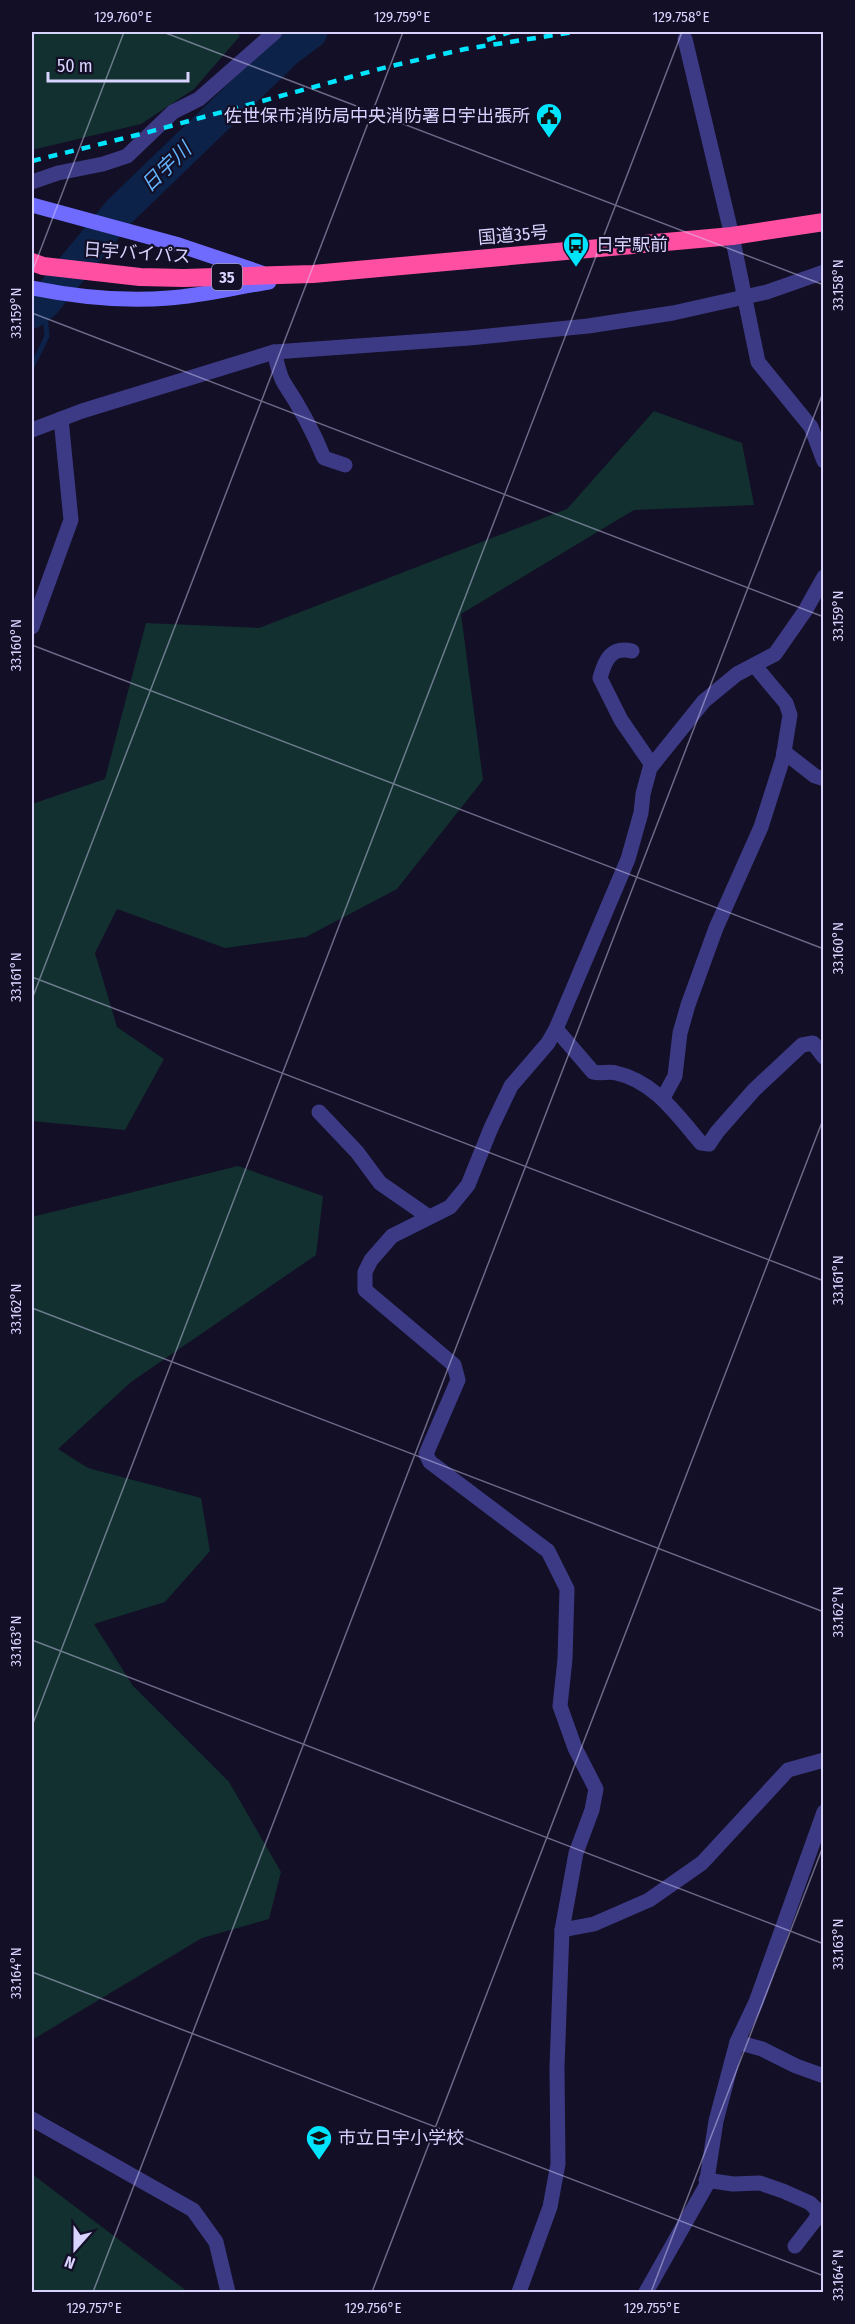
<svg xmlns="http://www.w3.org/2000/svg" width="855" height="2324" viewBox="0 0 855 2324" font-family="'Fira Sans Condensed','Noto Sans JP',sans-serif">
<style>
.green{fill:#12302f}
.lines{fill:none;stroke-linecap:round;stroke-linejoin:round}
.stream{stroke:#0c2248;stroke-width:5}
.river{stroke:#0c2248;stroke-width:33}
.street{stroke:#3d3a85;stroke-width:15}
.secondary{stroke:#6f6bff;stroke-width:15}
.highway{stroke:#ff4fa3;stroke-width:18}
.rail{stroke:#00e5ff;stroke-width:4.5;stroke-dasharray:9 8;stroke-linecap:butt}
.ticks{fill:none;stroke:#d9d4ff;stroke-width:1.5;stroke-opacity:0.45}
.labels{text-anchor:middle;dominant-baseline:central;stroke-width:4.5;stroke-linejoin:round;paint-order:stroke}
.shield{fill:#130f26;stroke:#9e99be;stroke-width:1.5}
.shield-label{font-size:16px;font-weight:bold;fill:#d9d4ff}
.poi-label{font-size:18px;fill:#d9d4ff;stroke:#130f26;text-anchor:start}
.street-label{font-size:18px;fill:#d9d4ff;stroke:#130f26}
.water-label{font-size:20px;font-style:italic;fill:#62b6ff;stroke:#130f26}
.neatline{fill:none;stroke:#d9d4ff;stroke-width:2}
.ticks-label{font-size:15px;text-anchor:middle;fill:#d9d4ff}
</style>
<rect width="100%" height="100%" fill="#130f26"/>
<g class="green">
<polygon points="32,32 236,32 240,36 194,89 141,124 32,150"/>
<polygon points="654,411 742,443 754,505 634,510 461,614 483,780 397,889 306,937 225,948 117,909 95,953 117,1027 164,1059 125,1130 32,1121 32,804 105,779 146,623 259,628 567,509"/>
<polygon points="238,1166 323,1196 316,1255 131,1382 58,1449 88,1468 201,1498 210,1551 165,1602 94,1624 133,1686 229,1782 281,1872 269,1919 202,1938 32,2040 32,1217"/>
<polygon points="32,2174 188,2292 32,2292"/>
</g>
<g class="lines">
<polyline class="stream" points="32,367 47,336 44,303"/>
<polyline class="river" points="32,312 44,303 119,212 287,50 311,32"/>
<g class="street">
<polyline points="685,39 732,236 758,362 811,427 824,461"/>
<polyline points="32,182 58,173 103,164 127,156 173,112 199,99 275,32"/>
<path d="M274,352c3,10 5,23 10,31 16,24 29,48 40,75l21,7"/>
<polyline points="32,430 82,411 274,352 469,338 588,326 673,313 767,292 824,272"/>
<polyline points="32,627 71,520 61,419"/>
<path d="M632,651c-21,-5 -27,9 -32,27l21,42 31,45"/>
<polyline points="784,752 815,776 824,779"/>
<path d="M556,1029l37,43c8,2 16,-1 23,1 38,8 61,42 85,70l8,1 8,-12 37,-42 48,-45 11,-2 11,14"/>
<polyline points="663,1098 675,1076 680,1033 688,1005 716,928 761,827 783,758 790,715 786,703 754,665"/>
<polyline points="319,1112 357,1152 380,1183 429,1217"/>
<polyline points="562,1930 594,1924 649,1900 702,1863 788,1770 824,1760"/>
<polyline points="737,2042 762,2049 796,2066 824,2076"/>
<polyline points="32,2119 193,2210 216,2242 228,2292"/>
<polyline points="706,2180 733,2184 760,2183 783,2191 810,2203 818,2211 816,2219 795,2246"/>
<polyline points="519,2292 550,2207 558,2164 557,2067 562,1930 576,1853 592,1810 596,1789 575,1748 560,1706 565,1659 567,1589 548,1551 430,1462 426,1454 458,1380 454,1365 365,1290 365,1272 371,1260 392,1236 450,1207 468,1185 491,1128 511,1086 548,1043 556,1029 628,859 641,813 643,794 650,768 704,701 737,674 775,654 805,611 824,577"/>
<polyline points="646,2292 706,2186 716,2121 737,2042 756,2002 824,1812"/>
</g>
<g class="secondary">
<polyline points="32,205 179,245 262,273"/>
<path d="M32,288c45,9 90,14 137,10 33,-2 67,-11 100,-16"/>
</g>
<polyline class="highway" points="32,262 43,266 140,277 184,278 313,274 732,236 824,222"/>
<g class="rail">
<polyline points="487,40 510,32"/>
<polyline points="32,161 145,133 387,67 465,49 574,32"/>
</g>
</g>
<path class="ticks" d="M163,32l661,253M32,272l92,-240M32,313l792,304M32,645l792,304M32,977l792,304M32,999l371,-967M32,1308l792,304M32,1640l792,304M32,1726l650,-1694M32,1972l792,304M93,2292l731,-1902M372,2292l452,-1175M651,2292l173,-448"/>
<defs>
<g id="civic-pin" transform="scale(1.35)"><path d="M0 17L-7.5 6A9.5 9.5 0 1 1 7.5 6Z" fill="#00e5ff" stroke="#130f26"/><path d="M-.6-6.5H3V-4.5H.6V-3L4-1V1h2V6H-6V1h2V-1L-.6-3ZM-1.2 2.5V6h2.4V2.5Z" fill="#111"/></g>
<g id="bus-pin" transform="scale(1.35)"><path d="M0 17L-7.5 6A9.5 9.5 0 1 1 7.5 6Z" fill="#00e5ff" stroke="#130f26"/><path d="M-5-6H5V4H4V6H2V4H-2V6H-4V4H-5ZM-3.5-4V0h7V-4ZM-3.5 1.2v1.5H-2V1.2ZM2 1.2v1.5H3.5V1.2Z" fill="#111"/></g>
<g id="school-pin" transform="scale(1.35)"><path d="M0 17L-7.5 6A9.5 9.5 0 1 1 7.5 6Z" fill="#00e5ff" stroke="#130f26"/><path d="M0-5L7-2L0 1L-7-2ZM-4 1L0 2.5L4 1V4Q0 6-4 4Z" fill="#111"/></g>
</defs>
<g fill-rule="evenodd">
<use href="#civic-pin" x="549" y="116"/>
<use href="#bus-pin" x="576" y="245"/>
<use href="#school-pin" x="319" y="2138"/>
</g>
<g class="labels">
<rect class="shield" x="212" y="264" width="30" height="26" rx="4.5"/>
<g class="shield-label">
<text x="227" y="277">35</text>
</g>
<g class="poi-label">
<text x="530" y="116" text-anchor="end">佐世保市消防局中央消防署日宇出張所</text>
<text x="596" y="245">日宇駅前</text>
<text x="338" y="2138">市立日宇小学校</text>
</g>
<g class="street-label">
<text transform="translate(513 235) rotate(-5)">国道35号</text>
<text transform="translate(137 253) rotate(4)">日宇バイパス</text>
</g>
<g class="water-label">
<text transform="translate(166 167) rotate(-44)">日宇川</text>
</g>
</g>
<rect width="855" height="2324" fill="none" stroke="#130f26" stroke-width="66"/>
<g transform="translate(75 2249) rotate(201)" stroke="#130f26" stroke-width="4.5" paint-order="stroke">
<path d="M0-4.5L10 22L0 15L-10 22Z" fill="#d9d4ff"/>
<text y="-9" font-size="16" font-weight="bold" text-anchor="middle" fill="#d9d4ff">N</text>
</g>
<path d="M48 72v9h140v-9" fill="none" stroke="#d9d4ff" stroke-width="3"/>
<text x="57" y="72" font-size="18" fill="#d9d4ff" stroke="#130f26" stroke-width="4.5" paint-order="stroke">50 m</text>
<rect x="33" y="33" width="789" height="2258" class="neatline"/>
<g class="ticks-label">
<text x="123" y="22">129.760°E</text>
<text x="402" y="22">129.759°E</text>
<text x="681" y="22">129.758°E</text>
<text transform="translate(838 285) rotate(-90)" y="5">33.158°N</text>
<text transform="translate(16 313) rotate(-90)" y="5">33.159°N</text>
<text transform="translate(838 616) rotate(-90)" y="5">33.159°N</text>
<text transform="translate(16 645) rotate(-90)" y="5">33.160°N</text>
<text transform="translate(838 948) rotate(-90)" y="5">33.160°N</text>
<text transform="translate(16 977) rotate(-90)" y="5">33.161°N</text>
<text transform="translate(838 1280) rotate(-90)" y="5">33.161°N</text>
<text transform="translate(16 1309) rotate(-90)" y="5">33.162°N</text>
<text transform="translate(838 1612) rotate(-90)" y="5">33.162°N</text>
<text transform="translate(16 1641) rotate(-90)" y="5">33.163°N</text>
<text transform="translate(838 1944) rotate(-90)" y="5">33.163°N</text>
<text transform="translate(16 1973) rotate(-90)" y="5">33.164°N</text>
<text transform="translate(838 2275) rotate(-90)" y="5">33.164°N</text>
<text x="94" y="2313">129.757°E</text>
<text x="373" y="2313">129.756°E</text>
<text x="652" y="2313">129.755°E</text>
</g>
</svg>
